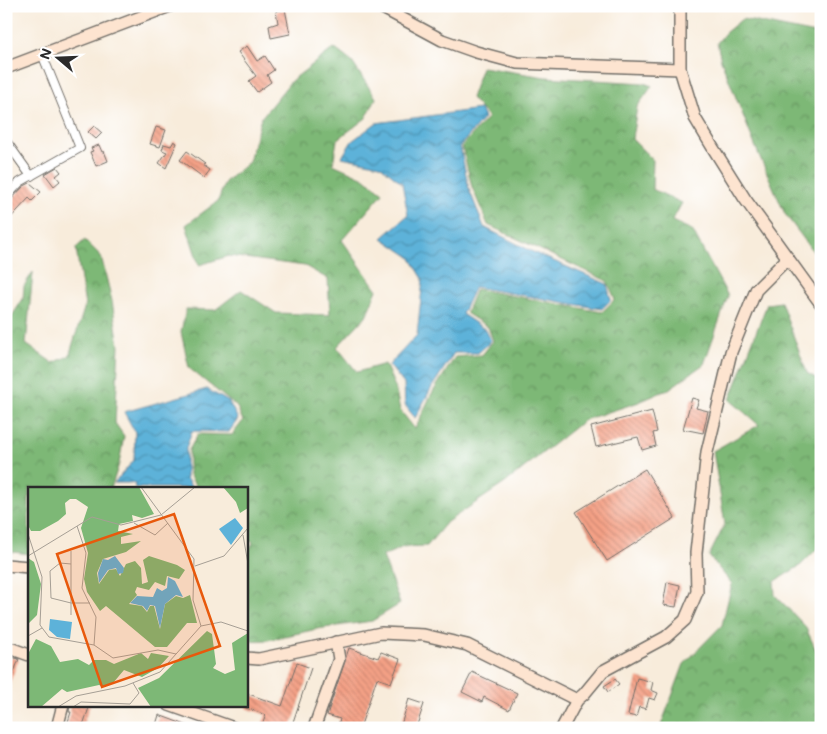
<svg xmlns="http://www.w3.org/2000/svg" width="827" height="734" viewBox="0 0 827 734" font-family="Mali,sans-serif">
<style>
.forest{fill:url(#forest-crowns);stroke:#547250}
.water{fill:url(#water-waves);stroke:#446e82}
.building{fill:url(#building-back-hatch)}
.lines{fill:none;stroke-linecap:round;stroke-linejoin:round}
.street-casing{stroke:#736f69;stroke-width:10}
.secondary-casing{stroke:#736f69;stroke-width:14}
.street{stroke:#fff;stroke-width:8}
.secondary{stroke:#fde4d0;stroke-width:11}
.inset-road{fill:none;stroke:#a69f95;stroke-width:1}
.view{fill:#e8590c;fill-opacity:0.15;stroke:#e8590c;stroke-width:2.5}
.inset-edge{fill:none;stroke:#2b2b2b;stroke-width:2.5}
</style>
<defs>
<pattern id="forest-crowns" width="20" height="18" patternUnits="userSpaceOnUse" patternTransform="scale(1.25)"><rect width="20" height="18" fill="#7db876"/><path d="M2 6a3 3 0 1 1 6 0M12 15a3 3 0 1 1 6 0" fill="none" stroke="#679661"/></pattern>
<pattern id="water-waves" width="16" height="10" patternUnits="userSpaceOnUse" patternTransform="scale(1.25)"><rect width="16" height="10" fill="#5db2d9"/><path d="M0 5q4-4 8 0t8 0" fill="none" stroke="#4d91b0"/></pattern>
<pattern id="building-back-hatch" width="6" height="6" patternUnits="userSpaceOnUse" patternTransform="scale(1.25)"><rect width="6" height="6" fill="#f5a186"/><path d="M-1 5l2 2M0 0l6 6M5-1l2 2" fill="none" stroke="#c7836e"/></pattern>
</defs>
<rect width="100%" height="100%" fill="#fff"/>
<filter id="ink" filterUnits="userSpaceOnUse"><feTurbulence type="fractalNoise" baseFrequency=".02" numOctaves="2"/><feDisplacementMap in="SourceGraphic" scale="10" xChannelSelector="R" yChannelSelector="G"/><feConvolveMatrix kernelMatrix="1 2 1 2 8 2 1 2 1" color-interpolation-filters="sRGB"/></filter>
<filter id="wash" filterUnits="userSpaceOnUse"><feTurbulence type="fractalNoise" baseFrequency=".0096" numOctaves="4" result="noise"/><feDisplacementMap in="SourceGraphic" scale="20" xChannelSelector="R" yChannelSelector="G"/><feGaussianBlur stdDeviation="1.12" result="paint"/><feColorMatrix in="noise" values="0 0 0 0 0 0 0 0 0 0 0 0 0 0 0 0 0 1.4 0 .05"/><feComposite in="paint" operator="in"/></filter>
<g filter="url(#wash)">
<rect width="100%" height="100%" fill="#f8ecdb"/>
<g class="forest">
<polygon points="742,19 821,35 821,262 785,214 756,148 721,60 717,43 725,33"/>
<polygon points="334,48 352,62 376,98 366,118 337,140 333,164 364,178 383,193 342,240 377,290 366,316 337,347 357,372 385,364 395,387 400,410 415,429 431,395 455,357 482,355 493,341 488,327 466,313 476,289 602,312 615,299 607,281 488,225 472,187 462,146 488,117 471,98 482,67 545,77 644,83 652,86 637,107 632,139 653,160 652,189 682,203 672,221 692,230 728,296 704,364 669,389 639,402 584,420 505,483 447,522 427,546 403,547 383,556 400,604 372,621 317,629 268,640 246,641 246,557 253,542 246,537 246,488 197,488 189,475 189,450 198,434 232,435 243,421 237,407 189,368 181,332 186,309 215,310 241,290 276,313 330,315 328,279 305,266 229,256 199,265 186,225 218,201 225,182 249,162 261,118 291,81"/>
<polygon points="85,240 101,256 112,301 119,345 115,423 124,436 119,464 111,488 29,488 29,554 6,551 6,325 23,299 24,286 33,272 26,344 53,363 69,356 85,306 76,248"/>
<polygon points="781,302 807,373 821,381 821,545 801,565 774,582 775,595 805,626 821,661 821,728 660,728 684,664 722,625 732,584 709,556 725,524 713,451 759,425 730,400 767,304"/>
</g>
<g class="water">
<polygon points="480,109 484,118 460,146 469,189 484,227 535,253 607,284 611,300 602,309 475,287 462,314 486,330 491,341 478,353 454,353 432,387 415,418 405,405 404,384 389,365 417,335 423,279 410,257 382,238 408,215 402,183 380,165 342,157 352,141 376,123"/>
<polygon points="207,389 229,402 238,419 229,432 192,431 186,448 186,478 192,488 135,488 134,483 114,483 134,460 135,432 124,412"/>
</g>
<g id="blocks">
<g class="building">
<polygon points="285,9 290,34 271,38 269,26 278,23 276,11"/>
<polygon points="247,46 257,61 265,56 274,70 267,75 271,82 257,92 249,81 256,76 238,52"/>
<polygon points="94,126 102,133 96,139 88,132"/>
<polygon points="156,127 166,130 160,147 150,144"/>
<polygon points="174,141 177,143 166,168 159,163 167,152 162,150 164,144 171,146"/>
<polygon points="99,145 102,152 104,151 108,161 96,166 90,152 93,151 91,148"/>
<polygon points="187,151 205,164 203,165 210,170 204,178 180,160"/>
<polygon points="57,167 61,172 56,176 60,181 54,186 45,174"/>
<polygon points="30,183 41,192 32,201 29,198 6,223 6,205 24,186"/>
<polygon points="692,398 699,400 696,408 708,411 703,433 683,429"/>
<polygon points="652,411 657,432 653,433 656,446 642,450 638,437 596,447 591,427"/>
<polygon points="645,469 675,518 607,561 576,512"/>
<polygon points="667,582 680,585 676,607 663,605"/>
<polygon points="349,648 378,658 381,652 400,659 391,683 377,678 360,728 337,728 340,719 327,715"/>
<polygon points="11,657 19,659 7,690 6,666 8,666"/>
<polygon points="297,663 311,668 291,728 270,728 262,725 266,715 246,708 246,693 282,706"/>
<polygon points="472,672 517,693 509,710 484,697 482,702 462,692"/>
<polygon points="637,678 653,682 651,690 658,693 655,700 649,698 646,709 639,707 636,717 628,715"/>
<polygon points="615,679 619,684 608,692 604,686"/>
<polygon points="409,699 424,704 416,728 400,728"/>
<polygon points="70,705 90,705 82,728 66,728 71,712 69,712"/>
<polygon points="159,715 191,727 191,728 155,728"/>
</g>
</g>
</g>
<g filter="url(#ink)">
<use href="#blocks" fill-opacity="0" stroke="#736f69" stroke-width="1"/>
<g class="lines">
<g class="street-casing">
<g id="street">
<polyline points="6,141 31,176"/>
<polyline points="6,197 20,182 80,148 42,54"/>
</g>
</g>
<g class="secondary-casing">
<g id="secondary">
<polyline points="379,6 442,40 476,52 517,63 680,69"/>
<polyline points="680,6 680,69 695,118 713,148 745,199 821,304"/>
<polyline points="6,68 170,6"/>
<polyline points="6,565 29,567"/>
<polyline points="7,647 29,655"/>
<polyline points="246,658 259,659 381,633 424,635 467,645 577,700"/>
<polyline points="169,705 234,728"/>
<polyline points="57,728 63,705"/>
<polyline points="314,728 339,659 336,642"/>
<polyline points="562,728 577,700 584,694 603,671 666,637 685,620 697,592 696,553 707,452 731,352 756,290 788,258"/>
</g>
</g>
<use href="#street" class="street"/>
<use href="#secondary" class="secondary"/>
</g>
</g>
<g transform="translate(28 487)">
<rect width="220" height="220" fill="#f8ecdb"/>
<path d="M0,0h111l15,27 -12,4 -10,-3 1,6 -14,3 -1,7 15,3 -12,3v7l20,-3 -15,11 -23,7 -6,14 2,11 10,-14 7,-1 4,7 6,-12 9,-3 6,7 1,16 6,-2 -5,-22 6,-4 28,9 8,5 -6,9 -12,-3 -2,10 -10,-4 -6,8 -12,-3 -2,5 2,3 -8,9 13,2 5,6 3,-6h4l6,23 5,-25 11,-8 7,2 7,-3 7,28h-10l-20,24h-12l-49,-41 -6,5 -13,-19 -3,-13 4,-26 -7,-25 7,-21 -12,-8h-6l-5,4 1,11 -8,7 -18,10h-9l-3,-6zM195,0h25v21l-8,5 -4,-11zM0,71l6,4 7,22 -4,31 -9,9zM179,144l5,3 4,30 -3,4 12,6 10,-4 -3,-27 16,-10v74h-97l-13,-19 21,-10zM8,152l15,7 9,16 18,-3 11,6 5,-5h12l8,4 27,-11 7,6 3,-6 18,3 -11,12 -16,9 -18,-7 -11,13 -9,4 -5,-2 -32,7 -5,-3 -21,18h-13v-53z" fill="#7db876"/>
<path d="M207,31l8,10 -12,17 -12,-16zM87,69l9,12 -1,5 -5,1 -2,-6 -8,2 -9,13 -1,-10 5,-14 5,1zM140,90l7,4 8,16 -7,-2 -11,9 -5,24 -5,-22 -5,-1 -3,6 -4,-5 -13,-3 7,-7 16,1 4,-9 5,3 5,-3zM22,132l22,3 -2,17 -13,-2 -8,-7z" fill="#5db2d9"/>
<path class="inset-road" d="M113,0l53,72 -1,41 8,26M106,36l21,12 13,-12M49,39l9,27 -4,35 14,29 -2,28M0,47l14,43 -2,48 9,12 45,8 19,13 45,-8 18,4M215,48l5,29M43,64v52h19M0,69l64,-39 29,8 40,-10 34,-28M43,77l-11,-1 -10,8 1,27 20,5v12M167,79l29,-10 24,-28M0,149l14,-8M30,220l18,-11 49,-10 35,-14 41,-46 20,-4 27,9M45,220l8,-5 49,2 9,-11 -6,-10"/>
<path class="view" d="M146,27l46,132 -118,41 -45,-133z"/>
<rect width="220" height="220" class="inset-edge"/>
</g>
<rect width="827" height="734" fill="none" stroke="#fff" stroke-width="25"/>
<g transform="translate(58 58) rotate(289)" stroke="#ffffff" stroke-width="4" paint-order="stroke">
<path d="M0-4L9 19L0 12L-9 19Z" fill="#2b2b2b"/>
<text y="-8" font-size="14" font-weight="bold" text-anchor="middle" fill="#2b2b2b">N</text>
</g>
</svg>
